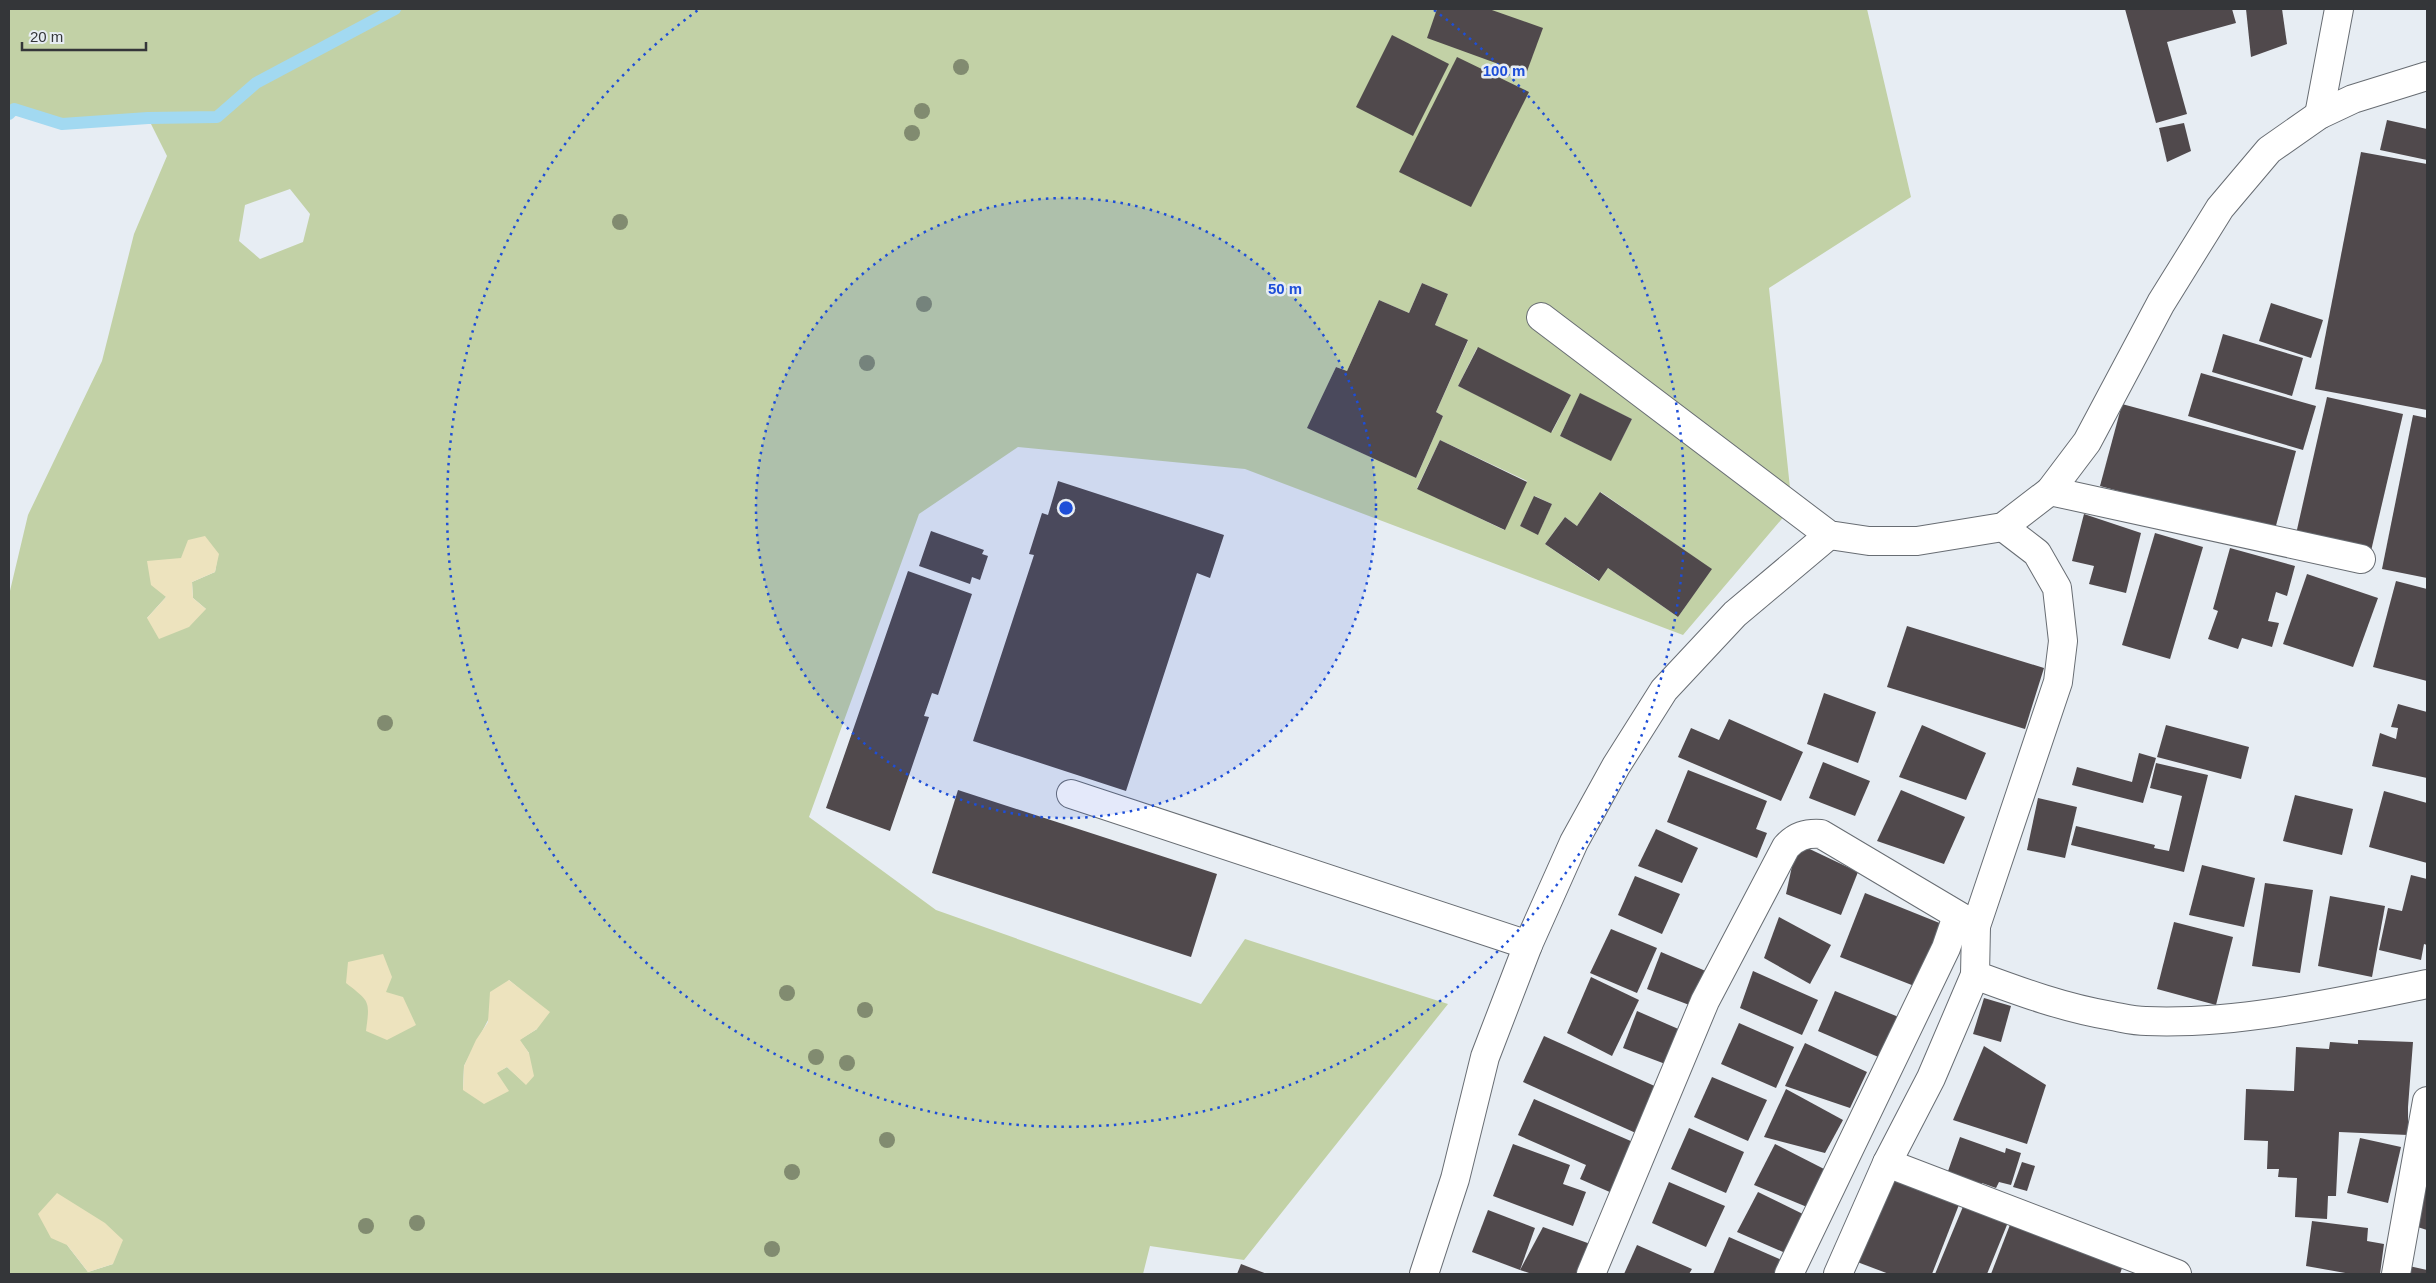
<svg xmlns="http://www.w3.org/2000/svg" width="2436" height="1283" viewBox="0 0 2436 1283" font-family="Helvetica,sans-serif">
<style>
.green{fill:#c2d1a6;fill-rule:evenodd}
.sand{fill:#ede3be}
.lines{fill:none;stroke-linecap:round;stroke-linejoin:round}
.stream{stroke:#a2d9f1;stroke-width:12}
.building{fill:#50494c}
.minor-casing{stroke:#686d73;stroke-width:30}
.minor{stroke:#fff;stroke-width:28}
.tree{fill:#818b70}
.ring{fill:none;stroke:#1d4ed8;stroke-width:2.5;stroke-dasharray:2.5 5}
.centre{fill:#1d4ed8;stroke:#e7edf3;stroke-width:2.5}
.ring-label{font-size:15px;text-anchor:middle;font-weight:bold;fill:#1d4ed8;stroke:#e7edf3;stroke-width:5;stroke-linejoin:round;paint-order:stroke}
</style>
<rect width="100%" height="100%" fill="#e7edf3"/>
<path class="green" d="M9,9h1858l44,188 -142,91 23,219 -109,128 -438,-166 -227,-22 -99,67 -110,303 127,93 265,94 44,-65 203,65 -204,256 -94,-14 -7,28h-1134v-679l19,-80 74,-154 32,-127 33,-78 -19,-38 -86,6 -53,-18zM290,189l20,25 -7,28 -43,17 -21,-18 6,-36zM1422,283l26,11 -13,31 33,16 -32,71 7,4 -27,62 -108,-50 28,-61 11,4 32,-71 30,13zM1477,348l94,47 -19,37 -94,-46zM1580,394l52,25 -21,41 -51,-24zM1440,440l87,41 -23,49 -87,-42zM1601,492l110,77 -33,48 -70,-49 -10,13 -53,-37 20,-27 12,9zM1535,496l17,8 -14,30 -18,-8zM218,554l-3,18 -23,10 1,16 13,11 -59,9 19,-21zM509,980l19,16 9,33 -18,11 10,13 -3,31 -19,-17 -44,23 1,-24zM365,998l51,27 -47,-18zM67,1245l46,19 -25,8z"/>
<g class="sand">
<polygon points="205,536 219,554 215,572 192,582 193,598 206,609 189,627 159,639 147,618 166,597 151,585 147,561 181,558 188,540"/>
<path d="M383,954l9,23 -6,15 17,5 13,28 -29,15 -21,-9c4,-31 4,-29 -20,-48l2,-21z"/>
<polygon points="509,980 550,1012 537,1029 520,1040 529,1053 534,1076 526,1085 507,1067 497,1073 509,1091 484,1104 463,1090 464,1066 476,1040 488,1022 490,992"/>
<polygon points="57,1193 105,1223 123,1240 113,1264 88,1272 67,1245 51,1238 38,1214"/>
</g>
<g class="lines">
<polyline class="stream" points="9,114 14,109 62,124 148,118 217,117 256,83 395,9"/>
</g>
<g class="building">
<polygon points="1437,9 1489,9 1543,28 1526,74 1427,38"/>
<polygon points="2125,9 2232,9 2236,23 2167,42 2187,114 2156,123"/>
<polygon points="2246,9 2282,9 2287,44 2251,57"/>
<polygon points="1392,35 1449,64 1413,136 1356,107"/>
<polygon points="1457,57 1529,92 1471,207 1399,172"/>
<polygon points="2387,120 2427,129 2427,160 2380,150"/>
<polygon points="2184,123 2191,151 2167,162 2159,128"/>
<polygon points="2361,152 2427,164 2427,410 2315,389"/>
<polygon points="1422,283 1448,294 1435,325 1468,340 1436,412 1443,416 1416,478 1307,428 1336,367 1347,371 1379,300 1409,313"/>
<polygon points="2271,303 2323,320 2311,358 2259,341"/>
<polygon points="2223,334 2303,358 2292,396 2212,372"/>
<polygon points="1478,347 1571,395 1551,433 1458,386"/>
<polygon points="2201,373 2316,406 2303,450 2188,416"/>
<polygon points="1580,393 1632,419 1611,461 1560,436"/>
<polygon points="2327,397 2403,414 2371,551 2296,534"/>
<polygon points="2122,404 2296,451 2274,533 2100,486"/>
<polygon points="2413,415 2427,418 2427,578 2382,569"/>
<polygon points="1440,440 1527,482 1505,530 1417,489"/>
<polygon points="1058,481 1224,535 1210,578 1197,573 1126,791 973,741 1034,555 1029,554 1042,513 1048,515"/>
<polygon points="1600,492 1712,569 1678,617 1608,568 1599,581 1545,544 1565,517 1577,526"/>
<polygon points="1534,496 1552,504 1538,535 1520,526"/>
<polygon points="2084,514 2141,533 2126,593 2089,584 2094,566 2072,561"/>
<polygon points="931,531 984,550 982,554 988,556 980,580 972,577 970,584 919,566"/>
<polygon points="2155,533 2203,547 2170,659 2122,645"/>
<polygon points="2230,548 2295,566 2287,596 2276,592 2268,621 2279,623 2272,647 2242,638 2238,649 2208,639 2218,611 2213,609"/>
<polygon points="908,571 972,594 938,695 932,693 924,716 929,717 890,831 826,808"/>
<polygon points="2307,574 2378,598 2353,667 2283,644"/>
<polygon points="2396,581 2427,589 2427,681 2373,667"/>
<polygon points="1907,626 2044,668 2025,729 1887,687"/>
<polygon points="1824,693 1876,712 1858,763 1807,744"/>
<polygon points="2398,704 2427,712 2427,778 2372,766 2380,733 2396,739 2398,728 2391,727"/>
<polygon points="1729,719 1803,752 1781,801 1678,757 1691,728 1719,740"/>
<polygon points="1922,725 1986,753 1966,800 1899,777"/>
<polygon points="2166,725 2249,747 2241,779 2157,757"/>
<polygon points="2139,753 2156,758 2143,803 2072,785 2077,767 2132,782"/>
<polygon points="1823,762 1870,781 1855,816 1809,798"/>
<polygon points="2156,763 2208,775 2184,872 2071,845 2076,826 2155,845 2154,848 2169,851 2182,796 2150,788"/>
<polygon points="1688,770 1767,801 1756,829 1767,833 1757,858 1667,822"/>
<polygon points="958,790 1217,874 1191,957 932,873"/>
<polygon points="1901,790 1965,817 1944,864 1877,841"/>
<polygon points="2384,791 2427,803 2427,863 2369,847"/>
<polygon points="2295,795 2353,809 2342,855 2283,841"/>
<polygon points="2038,798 2077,807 2065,858 2027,850"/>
<polygon points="1656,829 1698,848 1682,883 1638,866"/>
<polygon points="1797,843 1858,872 1841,915 1786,894"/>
<polygon points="2202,865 2255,878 2244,927 2189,915"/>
<polygon points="2411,875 2427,879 2427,945 2424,944 2421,960 2379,950 2388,908 2402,911"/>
<polygon points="1635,876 1680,894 1662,934 1618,915"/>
<polygon points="2265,883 2313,890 2300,973 2252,966"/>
<polygon points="1865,893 1947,926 1922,989 1840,957"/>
<polygon points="2330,896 2385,906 2372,977 2318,966"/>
<polygon points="1779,917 1831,945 1810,984 1764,958"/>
<polygon points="2174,922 2233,937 2216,1005 2157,989"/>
<polygon points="1611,929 1657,948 1637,993 1590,973"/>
<polygon points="1661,952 1708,972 1692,1006 1647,989"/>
<polygon points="1753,971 1818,1000 1802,1035 1740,1008"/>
<polygon points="1591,977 1639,1000 1612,1056 1567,1033"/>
<polygon points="1835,991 1901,1018 1883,1059 1818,1031"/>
<polygon points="1984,998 2011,1006 2001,1042 1973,1034"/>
<polygon points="1637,1011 1683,1031 1668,1065 1623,1048"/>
<polygon points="1739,1023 1794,1047 1776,1088 1721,1064"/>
<polygon points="1544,1036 1659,1088 1638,1134 1523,1082"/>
<polygon points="2358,1040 2413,1042 2408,1107 2408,1135 2339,1132 2336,1196 2328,1196 2327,1219 2295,1217 2297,1178 2278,1177 2279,1169 2267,1169 2268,1141 2244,1140 2246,1089 2294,1091 2296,1047 2329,1049 2330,1042 2358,1044"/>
<polygon points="1805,1043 1867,1072 1850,1108 1785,1086"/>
<polygon points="1984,1046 2046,1085 2027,1144 1953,1120"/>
<polygon points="1712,1077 1767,1100 1748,1141 1694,1117"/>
<polygon points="1786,1089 1843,1120 1825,1153 1764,1137"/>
<polygon points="1534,1099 1633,1142 1612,1193 1580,1179 1586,1165 1518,1135"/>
<polygon points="1689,1128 1744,1152 1726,1193 1671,1169"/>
<polygon points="1960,1137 2005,1153 2006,1148 2021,1153 2011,1185 1999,1182 1996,1188 1982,1183 1981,1186 1947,1174"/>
<polygon points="2360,1138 2401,1147 2388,1203 2347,1193"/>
<polygon points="1513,1144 1570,1165 1563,1184 1586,1192 1573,1226 1493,1196"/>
<polygon points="1775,1144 1826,1170 1807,1207 1754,1185"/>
<polygon points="2022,1162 2035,1166 2027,1191 2013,1187"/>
<polygon points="1888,1167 1962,1197 1932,1274 1889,1274 1852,1260"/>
<polygon points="2427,1175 2427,1230 2411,1225"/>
<polygon points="1669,1182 1725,1206 1706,1247 1652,1223"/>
<polygon points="1758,1192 1809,1217 1790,1255 1737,1232"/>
<polygon points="1967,1197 2011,1215 1987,1274 1935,1274"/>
<polygon points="1488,1210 1535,1228 1520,1270 1472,1252"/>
<polygon points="2013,1217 2125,1259 2120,1274 1991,1274"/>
<polygon points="2312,1221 2368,1228 2367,1241 2384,1244 2380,1274 2351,1274 2306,1266"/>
<polygon points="1543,1227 1596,1246 1585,1274 1532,1274 1520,1270"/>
<polygon points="1729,1237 1784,1261 1778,1274 1713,1274"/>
<polygon points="1637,1245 1692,1269 1689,1274 1624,1274"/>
<polygon points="1241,1264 1267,1274 1237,1274"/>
<polygon points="2409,1266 2427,1270 2427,1274 2407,1274"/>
</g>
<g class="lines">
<g class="minor-casing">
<g id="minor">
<polyline points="2319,115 2339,9"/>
<polyline points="1541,317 1829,535 1869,541 1917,541 2003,527 2050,491 2087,442 2161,303 2220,208 2269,150 2319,115 2353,99 2427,76"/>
<polyline points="2050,491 2361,559"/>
<path d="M2003,527l34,26 20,35 6,53 -5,41 -82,244 -1,49c46,17 89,33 137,41 11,2 23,5 34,5 90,4 193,-19 281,-37"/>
<polyline points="1071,794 1528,945"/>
<polyline points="1887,1163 2177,1274"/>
<polyline points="1424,1274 1455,1179 1485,1057 1528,945 1574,842 1616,766 1664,690 1735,614 1829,535"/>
<path d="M1591,1274l114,-273 81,-154c10,-11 20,-14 35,-13l155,92"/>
<polyline points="1789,1274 1946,948 1957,916"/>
<polyline points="1838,1274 1887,1163 1931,1078 1975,975"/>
<polyline points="2396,1274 2427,1101"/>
</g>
</g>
<use href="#minor" class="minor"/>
</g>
<g class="tree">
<circle cx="961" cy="67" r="8"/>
<circle cx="922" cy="111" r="8"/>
<circle cx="912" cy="133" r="8"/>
<circle cx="620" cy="222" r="8"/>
<circle cx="924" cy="304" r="8"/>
<circle cx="867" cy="363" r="8"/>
<circle cx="385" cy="723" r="8"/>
<circle cx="787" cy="993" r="8"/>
<circle cx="865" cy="1010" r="8"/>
<circle cx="816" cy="1057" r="8"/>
<circle cx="847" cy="1063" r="8"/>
<circle cx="887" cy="1140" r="8"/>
<circle cx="792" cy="1172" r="8"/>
<circle cx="417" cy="1223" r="8"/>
<circle cx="366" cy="1226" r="8"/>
<circle cx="772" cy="1249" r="8"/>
</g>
<circle cx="1066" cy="508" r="310" fill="#1d4ed8" fill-opacity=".12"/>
<g class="ring">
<circle cx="1066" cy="508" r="310"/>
<path d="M1434 10A619 619 0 1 1 698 10"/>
</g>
<circle cx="1066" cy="508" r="8" class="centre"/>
<g class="ring-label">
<text x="1504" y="76">100 m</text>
<text x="1285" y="294">50 m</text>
</g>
<rect width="2436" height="1283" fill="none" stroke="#343639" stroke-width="20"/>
<path d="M22 42v8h124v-8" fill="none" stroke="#343639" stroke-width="2.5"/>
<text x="30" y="42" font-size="15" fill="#343639" stroke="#e7edf3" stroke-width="4" paint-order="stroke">20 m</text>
</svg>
